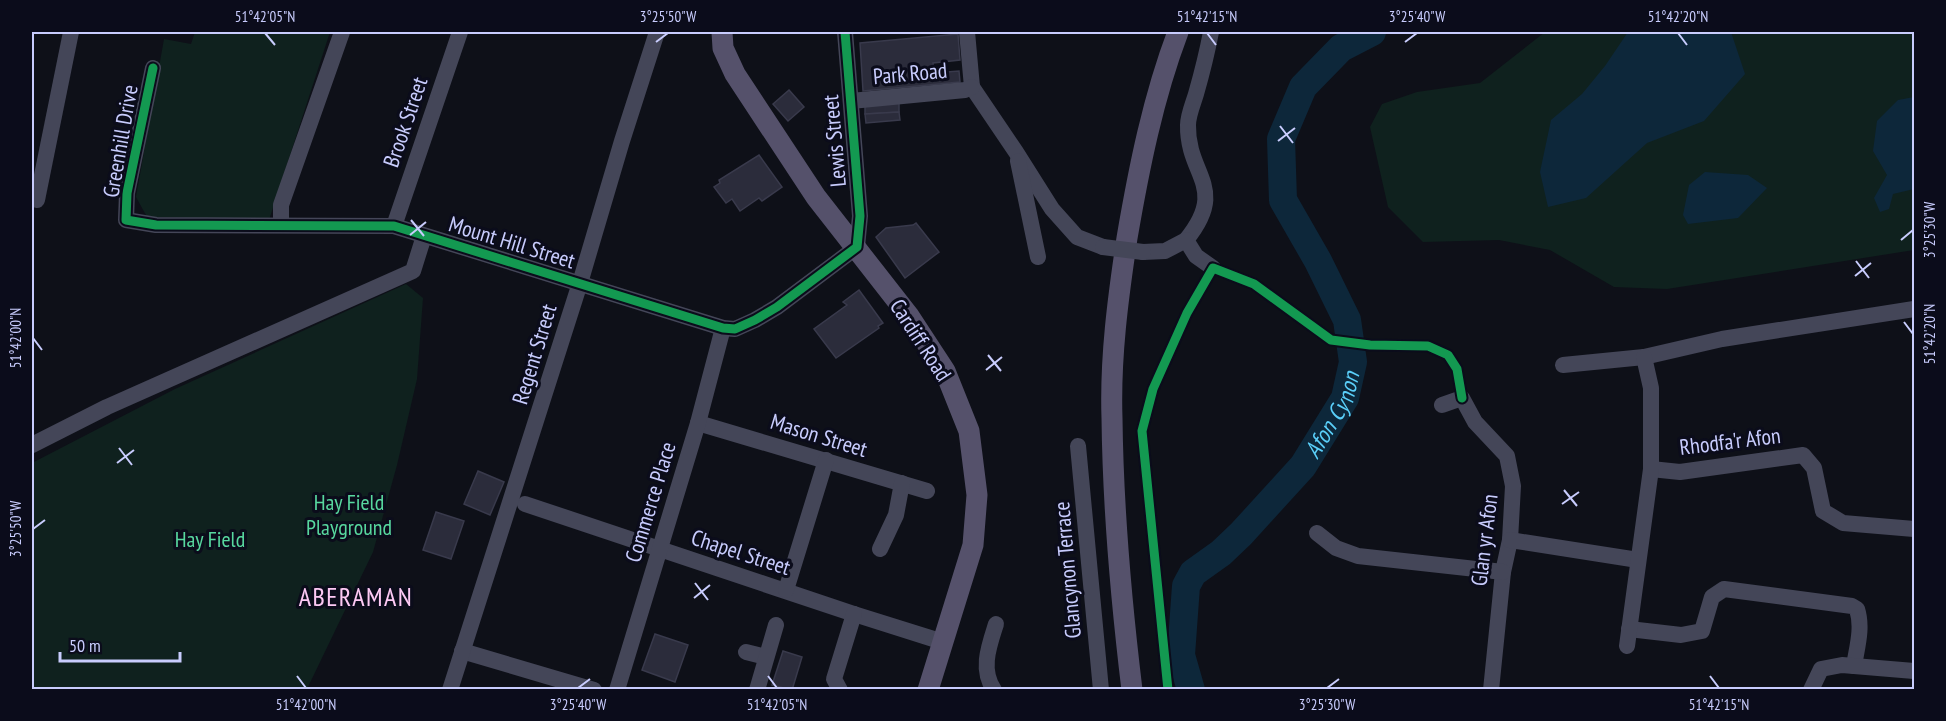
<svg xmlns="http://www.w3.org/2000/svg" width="1946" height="721" viewBox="0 0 1946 721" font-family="'PT Sans Narrow',sans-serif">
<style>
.green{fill:#0f211e}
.water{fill:#0d273a}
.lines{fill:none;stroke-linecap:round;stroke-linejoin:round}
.river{stroke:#0d273a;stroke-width:28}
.building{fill:#2b2c3b;stroke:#393a4c;stroke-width:1.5}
.minor{stroke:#444658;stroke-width:16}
.major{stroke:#55516b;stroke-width:21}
.minor-bridge{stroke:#444658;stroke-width:16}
.cycleway-casing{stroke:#0b0c1b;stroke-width:13}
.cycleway{stroke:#139951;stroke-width:9}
.ticks{fill:none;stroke:#c8ccfd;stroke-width:2}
.labels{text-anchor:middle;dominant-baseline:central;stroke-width:6;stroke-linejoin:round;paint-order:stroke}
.street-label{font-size:22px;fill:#c8ccfd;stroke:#0b0c1b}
.park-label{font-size:22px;fill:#58d89f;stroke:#0b0c1b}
.water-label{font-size:24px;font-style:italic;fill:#5acef8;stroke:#0b0c1b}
.quarter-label{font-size:26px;letter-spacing:1.5px;fill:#fdc9f4;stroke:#0b0c1b}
.neatline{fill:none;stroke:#c8ccfd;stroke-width:2}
.ticks-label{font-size:15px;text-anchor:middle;fill:#c8ccfd}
</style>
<rect width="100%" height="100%" fill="#0e1018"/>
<g class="green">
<polygon points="195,32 330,32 269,220 147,217 136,197 164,39 191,44"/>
<polygon points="1545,32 1914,32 1914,250 1667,289 1614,287 1550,250 1499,240 1423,242 1388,207 1370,127 1382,104 1417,92 1480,83"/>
<polygon points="406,284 423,298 417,379 397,465 373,552 307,689 32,689 32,463 175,389"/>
</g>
<g class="water">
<polygon points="1628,32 1731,32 1745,74 1704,121 1647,143 1586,198 1548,207 1540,172 1551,120 1582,94 1605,66"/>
<polygon points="1914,97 1914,189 1893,194 1889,209 1880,212 1874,198 1887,175 1873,151 1877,121 1898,100"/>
<polygon points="1705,172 1748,175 1767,188 1738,218 1688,224 1683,215 1689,185"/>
</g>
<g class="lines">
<path class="river" id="s1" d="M1191,690l-10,-35 5,-69 7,-13 28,-20 20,-19 62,-68 42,-68 8,-36 -6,-42 -29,-59 -35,-61 -2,-61 22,-52 38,-39 31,-16"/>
</g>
<g class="building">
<polygon points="958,34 960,60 933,63 934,73 959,71 960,82 863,91 860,43"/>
<polygon points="789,90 804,107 788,121 773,104"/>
<polygon points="899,103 899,112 865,114 865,106"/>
<polygon points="899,112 900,120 866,123 865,114"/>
<polygon points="759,155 782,187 762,201 759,198 740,211 732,199 726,203 714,187 720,183 719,180"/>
<polygon points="916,223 939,252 905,278 876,237 886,228 913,225"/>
<polygon points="859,290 883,323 878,326 879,328 836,358 814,329 847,305 843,302"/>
<polygon points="478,471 504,482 490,515 464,504"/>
<polygon points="436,512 464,521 451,559 423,550"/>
<polygon points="655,634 688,645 675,682 642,670"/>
<polygon points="783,651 802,657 792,690 772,685"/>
</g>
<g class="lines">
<g class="minor">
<polyline points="967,32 972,87"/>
<polyline points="153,68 127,193 126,220 156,225 394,226 723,328 735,329 755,320 777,307 857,247 860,216 845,32"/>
<polyline points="972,87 1016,152 1052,209 1077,237 1103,247"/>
<polyline points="851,101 965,90 972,87"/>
<polyline points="1018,161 1038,257"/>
<polyline points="37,200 71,32"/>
<polyline points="281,224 281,205 342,32"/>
<polyline points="394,226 460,32"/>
<path d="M1186,240c43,-53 1,-64 2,-115 0,-10 5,-21 8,-31 6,-21 11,-41 15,-62"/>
<polyline points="1143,252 1165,251 1186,240 1196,256 1213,268"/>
<polyline points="1563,365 1644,357 1722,339 1914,309"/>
<polyline points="1442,405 1462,398 1475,422 1507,456 1513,486 1510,540 1503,572 1491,690"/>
<polyline points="698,423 927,491"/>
<polyline points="32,445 107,407 413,271 424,236"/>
<polyline points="1078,446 1101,690"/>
<polyline points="1651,469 1680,472 1803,455 1814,468 1823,511 1843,523 1914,529"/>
<polyline points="525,504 854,614 943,642"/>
<polyline points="1317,533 1336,548 1358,556 1503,572"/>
<polyline points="1510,540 1638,560"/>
<polyline points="880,549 896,515 902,483"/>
<polyline points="786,590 826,460"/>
<path d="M1629,629l52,6 21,-4 10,-34 12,-8 128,17 5,3c6,19 0,38 -3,57"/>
<polyline points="1627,646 1651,469 1651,388 1644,357"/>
<polyline points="462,651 594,690"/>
<polyline points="746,652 766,657"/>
<polyline points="450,690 580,283 622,141 657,32"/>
<polyline points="617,690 698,423 723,328"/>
<polyline points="757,690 776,625"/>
<polyline points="840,690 834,679 854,614"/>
<path d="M994,690c-14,-21 -5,-44 2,-66"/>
<polyline points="1811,690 1821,669 1842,665 1914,671"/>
</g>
<g class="major">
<polyline points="722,32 723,48 735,74 816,197 909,316 945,371 969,431 977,495 973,545 928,690"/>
<path d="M1132,690c-11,-91 -19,-181 -20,-272 -2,-60 6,-120 15,-180 12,-70 26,-140 51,-206"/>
</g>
<polyline class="minor-bridge" points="1103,247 1143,252"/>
<g class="cycleway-casing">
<g id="cycleway">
<polyline points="153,68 127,193 126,220 156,225 394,226 723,328 735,329 755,320 777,307 857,247 860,216 845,32"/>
<polyline points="1168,690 1142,431 1153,389 1187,313 1213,268 1254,284 1331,340 1370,345 1428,346 1448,355 1457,369 1462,398"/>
</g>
</g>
<use href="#cycleway" class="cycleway"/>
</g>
<path class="ticks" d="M265,33l10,12M1207,33l9,12M1678,33l9,12M656,42l12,-9M1405,42l12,-9M1280,126l13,17M1278,141l17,-13M411,220l13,16M410,235l16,-13M1901,240l12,-10M1856,261l13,17M1855,276l16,-13M1904,322l9,12M33,338l9,12M988,355l13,16M986,370l16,-13M119,448l13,17M117,463l17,-13M1564,490l13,16M1562,504l17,-12M33,529l12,-9M695,583l13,17M694,598l16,-13M297,676l9,12M768,676l9,12M1710,676l9,12M578,688l12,-9M1327,688l12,-9"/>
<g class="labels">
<g class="street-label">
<text transform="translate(910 73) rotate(-5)">Park Road</text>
<text transform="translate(405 122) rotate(-71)">Brook Street</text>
<text transform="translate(120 141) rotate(-80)">Greenhill Drive</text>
<text transform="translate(834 141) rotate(-95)">Lewis Street</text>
<text transform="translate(512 242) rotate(17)">Mount Hill Street</text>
<text transform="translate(921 340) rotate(57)">Cardiff Road</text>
<text transform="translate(534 354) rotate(-73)">Regent Street</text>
<text transform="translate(819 435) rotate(17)">Mason Street</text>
<text transform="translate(1730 441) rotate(-7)">Rhodfa'r Afon</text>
<text transform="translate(650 502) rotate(-73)">Commerce Place</text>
<text transform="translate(1484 540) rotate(-83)">Glan yr Afon</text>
<text transform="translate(741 552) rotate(18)">Chapel Street</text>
<text transform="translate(1067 570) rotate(-95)">Glancynon Terrace</text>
</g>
<g class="park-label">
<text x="349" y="502">Hay Field<tspan x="349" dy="25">Playground</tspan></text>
<text x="210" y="539">Hay Field</text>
</g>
<g class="water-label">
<text stroke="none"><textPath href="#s1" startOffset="334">Afon Cynon</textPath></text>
</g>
<g class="quarter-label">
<text x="356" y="596">ABERAMAN</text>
</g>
</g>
<rect width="1946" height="721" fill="none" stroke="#0b0c1b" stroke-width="66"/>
<path d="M60 652v9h120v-9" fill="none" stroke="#c8ccfd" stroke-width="3"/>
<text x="69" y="652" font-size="18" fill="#c8ccfd" stroke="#0b0c1b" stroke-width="4.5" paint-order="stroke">50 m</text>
<rect x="33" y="33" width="1880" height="655" class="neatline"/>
<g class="ticks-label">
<text x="265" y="22">51°42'05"N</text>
<text x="668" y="22">3°25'50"W</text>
<text x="1207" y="22">51°42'15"N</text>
<text x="1417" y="22">3°25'40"W</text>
<text x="1678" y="22">51°42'20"N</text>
<text transform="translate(1930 230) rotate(-90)" y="5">3°25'30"W</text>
<text transform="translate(1930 334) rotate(-90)" y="5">51°42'20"N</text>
<text transform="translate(16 338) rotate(-90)" y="5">51°42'00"N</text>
<text transform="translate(16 529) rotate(-90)" y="5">3°25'50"W</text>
<text x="306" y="710">51°42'00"N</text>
<text x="578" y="710">3°25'40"W</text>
<text x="777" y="710">51°42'05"N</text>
<text x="1327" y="710">3°25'30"W</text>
<text x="1719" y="710">51°42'15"N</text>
</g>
</svg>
